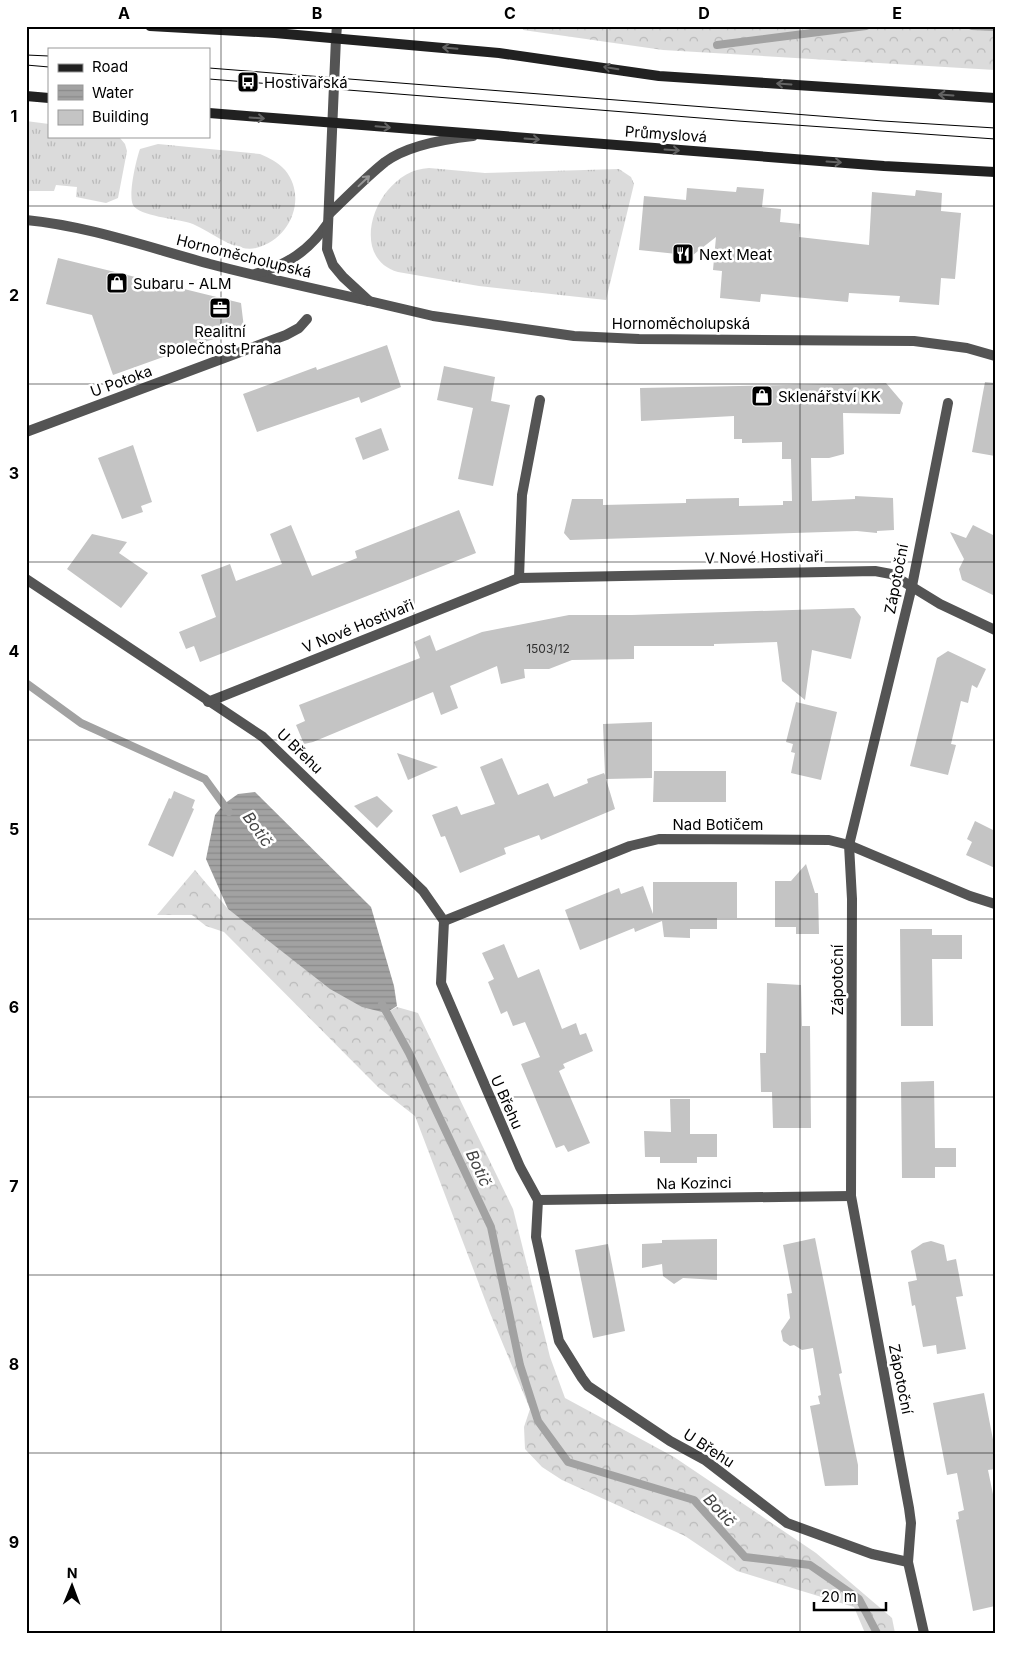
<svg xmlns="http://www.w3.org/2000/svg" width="1021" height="1659" viewBox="0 0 1021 1659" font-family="Inter,sans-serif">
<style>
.grass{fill:url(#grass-tufts)}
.forest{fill:url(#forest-crowns)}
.water{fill:url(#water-rules)}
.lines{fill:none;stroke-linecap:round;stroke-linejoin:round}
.stream{stroke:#a2a2a2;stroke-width:8}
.building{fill:#c4c4c4}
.minor{stroke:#545454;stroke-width:10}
.tertiary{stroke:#545454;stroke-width:10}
.secondary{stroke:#212121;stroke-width:10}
.tram{stroke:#000;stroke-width:1}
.oneway{stroke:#646464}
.oneway2{stroke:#989898}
.grid{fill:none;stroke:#000;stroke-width:1;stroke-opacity:0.55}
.labels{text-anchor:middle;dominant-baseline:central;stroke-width:5;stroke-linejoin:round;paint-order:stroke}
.number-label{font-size:12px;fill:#313131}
.poi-label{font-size:15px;fill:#000;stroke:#fff;text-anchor:start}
.street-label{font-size:15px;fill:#000;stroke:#fff}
.water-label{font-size:16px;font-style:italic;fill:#434343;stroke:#fff}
.neatline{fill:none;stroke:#000;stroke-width:2}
.grid-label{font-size:16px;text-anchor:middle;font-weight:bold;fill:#000}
</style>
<defs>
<pattern id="grass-tufts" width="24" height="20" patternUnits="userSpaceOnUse" patternTransform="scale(1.25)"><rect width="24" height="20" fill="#dbdbdb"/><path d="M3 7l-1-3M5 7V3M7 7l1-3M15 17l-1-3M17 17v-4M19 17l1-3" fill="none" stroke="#bababa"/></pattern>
<pattern id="forest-crowns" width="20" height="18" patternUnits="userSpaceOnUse" patternTransform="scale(1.25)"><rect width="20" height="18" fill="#dbdbdb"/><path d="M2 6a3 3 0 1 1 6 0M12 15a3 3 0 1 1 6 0" fill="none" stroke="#bababa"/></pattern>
<pattern id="water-rules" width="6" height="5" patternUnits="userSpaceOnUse" patternTransform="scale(1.25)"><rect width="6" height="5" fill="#a2a2a2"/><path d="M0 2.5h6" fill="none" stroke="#8a8a8a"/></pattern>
</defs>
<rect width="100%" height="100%" fill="#fff"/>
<g class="grass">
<polygon points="26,121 49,124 49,136 120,138 125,144 127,151 118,198 106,203 76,197 77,187 56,185 54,191 26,191"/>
<path d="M158,144l102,10c9,4 18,8 25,16 23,28 5,70 -29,78 -22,5 -46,-18 -66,-25 -13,-4 -51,-7 -57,-18 -5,-10 3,-45 7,-56z"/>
<path d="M429,168l56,5 134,-4 12,8 3,7 -28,116 -127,-14 -81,-14c-53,-15 -21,-102 31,-104z"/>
</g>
<g class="forest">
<polygon points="523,26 995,26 995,70 663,50 523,30"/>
<polygon points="195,870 228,909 251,927 386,1013 397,1007 418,1013 513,1209 550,1357 565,1398 674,1457 816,1553 892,1618 895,1633 865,1633 854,1607 737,1571 685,1536 562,1480 542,1467 525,1449 524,1427 530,1409 490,1313 415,1116 379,1088 224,932 206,926 192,915 157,915"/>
</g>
<polygon class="water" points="255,792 371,907 394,986 397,1006 386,1013 362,1007 330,989 228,909 206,859 215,815 224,804 238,794"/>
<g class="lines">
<g class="stream">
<polyline points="972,26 995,27"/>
<polyline points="717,45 866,26"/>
<polyline points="26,683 81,723 205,779 229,812"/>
<polyline points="382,1004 409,1053 491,1227 520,1365 538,1421 568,1462 694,1500 745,1557 810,1565 859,1599 877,1633"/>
</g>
</g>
<g class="building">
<polygon points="737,187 764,189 762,207 781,209 780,222 800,224 799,237 869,245 872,192 915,196 916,190 942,193 941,211 961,213 955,279 941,278 939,305 899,302 900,296 849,293 848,302 761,294 760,302 720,298 722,271 713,270 716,237 684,262 677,254 639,250 644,196 686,200 687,188 736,192"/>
<polygon points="58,258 241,303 244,328 113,375 92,315 46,304"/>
<polygon points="387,345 401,387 361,403 359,397 257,432 243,394 316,367 317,370"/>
<polygon points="444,366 495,377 491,401 510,405 493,486 458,479 473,408 437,400"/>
<polygon points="985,382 995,383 995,456 972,452"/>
<polygon points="886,383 903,403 900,414 843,413 844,454 829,458 811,458 812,501 855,499 855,496 893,498 894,530 877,531 877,533 857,531 570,540 564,533 572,499 603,499 603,505 686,503 686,499 739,498 739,506 783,505 783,501 792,501 791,459 782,459 782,442 742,443 742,439 734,439 734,416 641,421 640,388"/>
<polygon points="381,428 389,450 363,460 355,438"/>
<polygon points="133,445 152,502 141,506 143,512 122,519 98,458"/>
<polygon points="459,510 476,553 200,662 194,646 186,649 179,632 216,617 201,575 230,564 236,581 282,564 270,534 291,525 312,576 357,558 355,551"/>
<polygon points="973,525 995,536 995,596 962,580 959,569 964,559 950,532 966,538"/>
<polygon points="92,534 127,542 119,553 148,573 121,608 67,569"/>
<polygon points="854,608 861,617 851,659 812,650 805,700 782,681 777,642 714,644 714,646 634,646 634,659 572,660 549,669 524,669 525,678 501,684 497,666 450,686 458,708 441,715 433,692 313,742 304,744 296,725 305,721 299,705 420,658 414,642 430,635 436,651 482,632 569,615 632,615"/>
<polygon points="948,651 986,669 977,688 972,685 968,703 961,701 951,744 956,745 948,775 910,766 937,658"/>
<polygon points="796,702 837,712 821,780 791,773 795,753 791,752 793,744 786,742"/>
<polygon points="652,722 652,778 606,779 615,809 541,840 539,835 504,848 506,854 460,873 445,836 441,837 432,815 457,806 461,815 495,804 480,767 502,758 518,795 548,783 554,797 588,783 587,779 604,773 605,775 603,724"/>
<polygon points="397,753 438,767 408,780"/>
<polygon points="654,771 726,771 726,802 653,802"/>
<polygon points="174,791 195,800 192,808 194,809 173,857 148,845 169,798 171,799"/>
<polygon points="377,796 393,811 377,828 354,806"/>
<polygon points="975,821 995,831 995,868 966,855 972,842 967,839"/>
<polygon points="806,864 815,893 818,893 819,934 796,934 796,927 775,927 775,881 791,881"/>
<polygon points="653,882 737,882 737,918 717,918 717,929 690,929 690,938 664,937 662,921 635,932 634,928 580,950 565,910 619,888 621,894 643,886 653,914"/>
<polygon points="900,929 932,929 932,935 962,935 962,959 932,959 933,1026 901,1026"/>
<polygon points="504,944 518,978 539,969 562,1029 576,1023 580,1035 586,1033 593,1051 563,1064 565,1068 559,1071 590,1143 568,1152 564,1145 556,1148 521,1064 540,1057 525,1022 513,1026 507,1011 501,1014 488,982 494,979 482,953"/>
<polygon points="767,983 801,985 802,1026 810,1026 811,1128 773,1128 772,1092 761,1092 760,1053 766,1053"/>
<polygon points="934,1081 935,1148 956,1148 956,1167 935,1167 935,1178 902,1178 901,1082"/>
<polygon points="670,1099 690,1099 690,1134 717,1134 717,1157 697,1157 697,1163 660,1163 660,1157 645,1157 644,1131 671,1132"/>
<polygon points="815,1238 842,1373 839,1374 858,1465 858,1485 825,1486 810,1406 820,1404 818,1396 821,1395 813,1348 802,1350 794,1345 790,1346 783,1341 781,1331 790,1318 787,1294 792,1293 783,1245"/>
<polygon points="717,1239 717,1280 683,1278 674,1284 663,1276 662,1264 642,1268 642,1244 662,1243 662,1240"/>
<polygon points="931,1241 944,1245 947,1261 956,1259 963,1296 956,1297 966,1349 937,1354 936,1345 923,1347 915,1305 912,1306 908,1282 917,1280 911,1251 923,1243"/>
<polygon points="608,1244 625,1331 593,1338 575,1250"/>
<polygon points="984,1393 995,1450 995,1469 988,1470 995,1504 995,1606 973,1611 956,1520 959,1519 958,1512 964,1510 957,1473 947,1475 933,1403"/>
</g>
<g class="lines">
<g class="minor">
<polyline points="336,38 337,26"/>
<path d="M26,220c63,6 124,28 184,44 53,14 106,25 159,37"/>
<path d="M255,274c32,-9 54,-23 73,-51"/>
<polyline points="26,432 286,335 299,328 307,319"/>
<polyline points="519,578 522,495 540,400"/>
<polyline points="26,579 263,737 423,891 444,921 441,983 520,1167 538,1200 536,1237 559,1341 582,1378 588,1386 670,1441 705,1460 787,1523 872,1554 908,1562"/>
<polyline points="208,702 519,578 875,571 891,574 940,604 995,630"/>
<polyline points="444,921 630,846 659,839 829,840 849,845 970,896 995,904"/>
<polyline points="538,1200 851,1196"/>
<polyline points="924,1633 908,1562 911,1523 909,1508 851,1196 852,899 849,845 912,586 948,403"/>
</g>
<g class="tertiary">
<polyline points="336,38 327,249 333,265 343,277 369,301 433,316 574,336 639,339 914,341 967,348 995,356"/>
<path d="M329,214c18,-17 36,-36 56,-52 23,-17 60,-23 88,-26"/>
</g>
<g class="secondary">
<polyline points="150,26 275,33 499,53 659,76 995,98"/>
<polyline points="26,96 49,98"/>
<polyline points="209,113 884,166 995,172"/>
</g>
<g class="tram">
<polyline points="26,55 49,56"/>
<polyline points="26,65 49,67"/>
<polyline points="209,68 883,121 995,128"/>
<polyline points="209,79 738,121 995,139"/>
</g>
</g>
<defs><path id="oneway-shaft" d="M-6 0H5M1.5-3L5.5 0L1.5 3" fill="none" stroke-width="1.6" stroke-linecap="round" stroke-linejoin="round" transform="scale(1.25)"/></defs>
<g class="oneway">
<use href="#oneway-shaft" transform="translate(450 48) rotate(-175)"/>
<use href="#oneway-shaft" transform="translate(611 68) rotate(-171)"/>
<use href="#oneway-shaft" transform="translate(784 84) rotate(-176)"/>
<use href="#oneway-shaft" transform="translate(946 95) rotate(-176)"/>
<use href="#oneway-shaft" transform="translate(257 118) rotate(4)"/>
<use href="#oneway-shaft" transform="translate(383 127) rotate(5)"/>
<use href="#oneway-shaft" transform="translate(532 139) rotate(4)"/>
<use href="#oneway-shaft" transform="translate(672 150) rotate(4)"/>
<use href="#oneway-shaft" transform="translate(834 162) rotate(4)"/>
</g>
<use class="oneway2" href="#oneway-shaft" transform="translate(364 181) rotate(-43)"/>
<path class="grid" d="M221,26v1607M414,26v1607M607,26v1607M800,26v1607M26,206h969M26,384h969M26,562h969M26,740h969M26,919h969M26,1097h969M26,1275h969M26,1453h969"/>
<defs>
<g id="bus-square" transform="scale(1.125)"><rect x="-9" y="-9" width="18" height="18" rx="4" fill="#000" stroke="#fff"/><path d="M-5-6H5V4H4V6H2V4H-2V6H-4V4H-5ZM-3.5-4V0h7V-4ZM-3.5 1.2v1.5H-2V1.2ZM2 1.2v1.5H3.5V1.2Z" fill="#fff"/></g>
<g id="restaurant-square" transform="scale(1.125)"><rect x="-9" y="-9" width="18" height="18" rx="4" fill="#000" stroke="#fff"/><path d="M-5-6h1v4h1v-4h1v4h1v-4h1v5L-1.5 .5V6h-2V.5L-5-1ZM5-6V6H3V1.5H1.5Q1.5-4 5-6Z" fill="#fff"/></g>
<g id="shop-square" transform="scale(1.125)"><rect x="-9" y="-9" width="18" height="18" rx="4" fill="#000" stroke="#fff"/><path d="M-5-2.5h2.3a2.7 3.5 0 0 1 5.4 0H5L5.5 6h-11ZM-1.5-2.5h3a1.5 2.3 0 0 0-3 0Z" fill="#fff"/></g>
<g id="office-square" transform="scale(1.125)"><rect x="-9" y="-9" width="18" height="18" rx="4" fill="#000" stroke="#fff"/><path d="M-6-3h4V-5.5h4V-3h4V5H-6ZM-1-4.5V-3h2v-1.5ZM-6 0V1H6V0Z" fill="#fff"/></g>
</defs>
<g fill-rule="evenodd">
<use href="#bus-square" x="248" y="82"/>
<use href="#restaurant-square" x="683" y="254"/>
<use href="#shop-square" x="117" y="283"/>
<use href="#office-square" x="220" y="308"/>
<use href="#shop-square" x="762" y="396"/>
</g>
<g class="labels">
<g class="number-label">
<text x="548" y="648">1503/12</text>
</g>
<g class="poi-label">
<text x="264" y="82">Hostivařská</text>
<text x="699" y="254">Next Meat</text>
<text x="133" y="283">Subaru - ALM</text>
<text x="220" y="331" text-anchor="middle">Realitní<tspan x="220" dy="17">společnost Praha</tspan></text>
<text x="778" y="396">Sklenářství KK</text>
</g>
<g class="street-label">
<text transform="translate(666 134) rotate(4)">Průmyslová</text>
<text transform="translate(244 256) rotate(14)">Hornoměcholupská</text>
<text x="681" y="323">Hornoměcholupská</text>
<text transform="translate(121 381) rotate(-20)">U Potoka</text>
<text transform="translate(764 557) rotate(-1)">V Nové Hostivaři</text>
<text transform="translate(896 579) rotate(-79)">Zápotoční</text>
<text transform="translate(358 626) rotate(-22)">V Nové Hostivaři</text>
<text transform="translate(300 751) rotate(44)">U Břehu</text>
<text x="718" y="824">Nad Botičem</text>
<text transform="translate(837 980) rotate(-90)">Zápotoční</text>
<text transform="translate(507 1102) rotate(66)">U Břehu</text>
<text transform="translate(694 1183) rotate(-1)">Na Kozinci</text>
<text transform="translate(901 1379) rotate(79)">Zápotoční</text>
<text transform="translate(709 1448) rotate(33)">U Břehu</text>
</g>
<g class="water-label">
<text transform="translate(258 829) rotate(54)">Botič</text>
<text transform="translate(479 1168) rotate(65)">Botič</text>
<text transform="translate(720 1510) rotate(47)">Botič</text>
</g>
</g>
<rect width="1021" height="1659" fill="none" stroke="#ffffff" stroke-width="55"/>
<rect x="48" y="48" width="162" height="90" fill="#ffffff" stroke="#999999"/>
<rect x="58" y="64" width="25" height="8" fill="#212121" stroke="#999999"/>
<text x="92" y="72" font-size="15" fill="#000000">Road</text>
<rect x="58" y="85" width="25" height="15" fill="url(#water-rules)" stroke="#999999"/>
<text x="92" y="98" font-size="15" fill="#000000">Water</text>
<rect x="58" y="110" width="25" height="15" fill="#c4c4c4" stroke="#999999"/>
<text x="92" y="122" font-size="15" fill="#000000">Building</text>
<g transform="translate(72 1586) rotate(1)" stroke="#ffffff" stroke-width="4" paint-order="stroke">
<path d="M0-4L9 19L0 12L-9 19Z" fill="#000000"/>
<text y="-8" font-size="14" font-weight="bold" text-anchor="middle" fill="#000000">N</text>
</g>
<path d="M814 1602v8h72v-8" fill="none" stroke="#000000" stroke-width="2.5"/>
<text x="821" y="1602" font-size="15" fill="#000000" stroke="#ffffff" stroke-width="4" paint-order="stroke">20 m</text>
<rect x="28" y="28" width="966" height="1604" class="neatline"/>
<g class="grid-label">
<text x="124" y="19">A</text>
<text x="317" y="19">B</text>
<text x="510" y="19">C</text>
<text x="704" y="19">D</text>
<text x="897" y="19">E</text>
<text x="14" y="122">1</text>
<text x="14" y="301">2</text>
<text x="14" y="479">3</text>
<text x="14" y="657">4</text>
<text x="14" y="835">5</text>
<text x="14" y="1013">6</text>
<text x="14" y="1192">7</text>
<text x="14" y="1370">8</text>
<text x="14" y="1548">9</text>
</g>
</svg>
